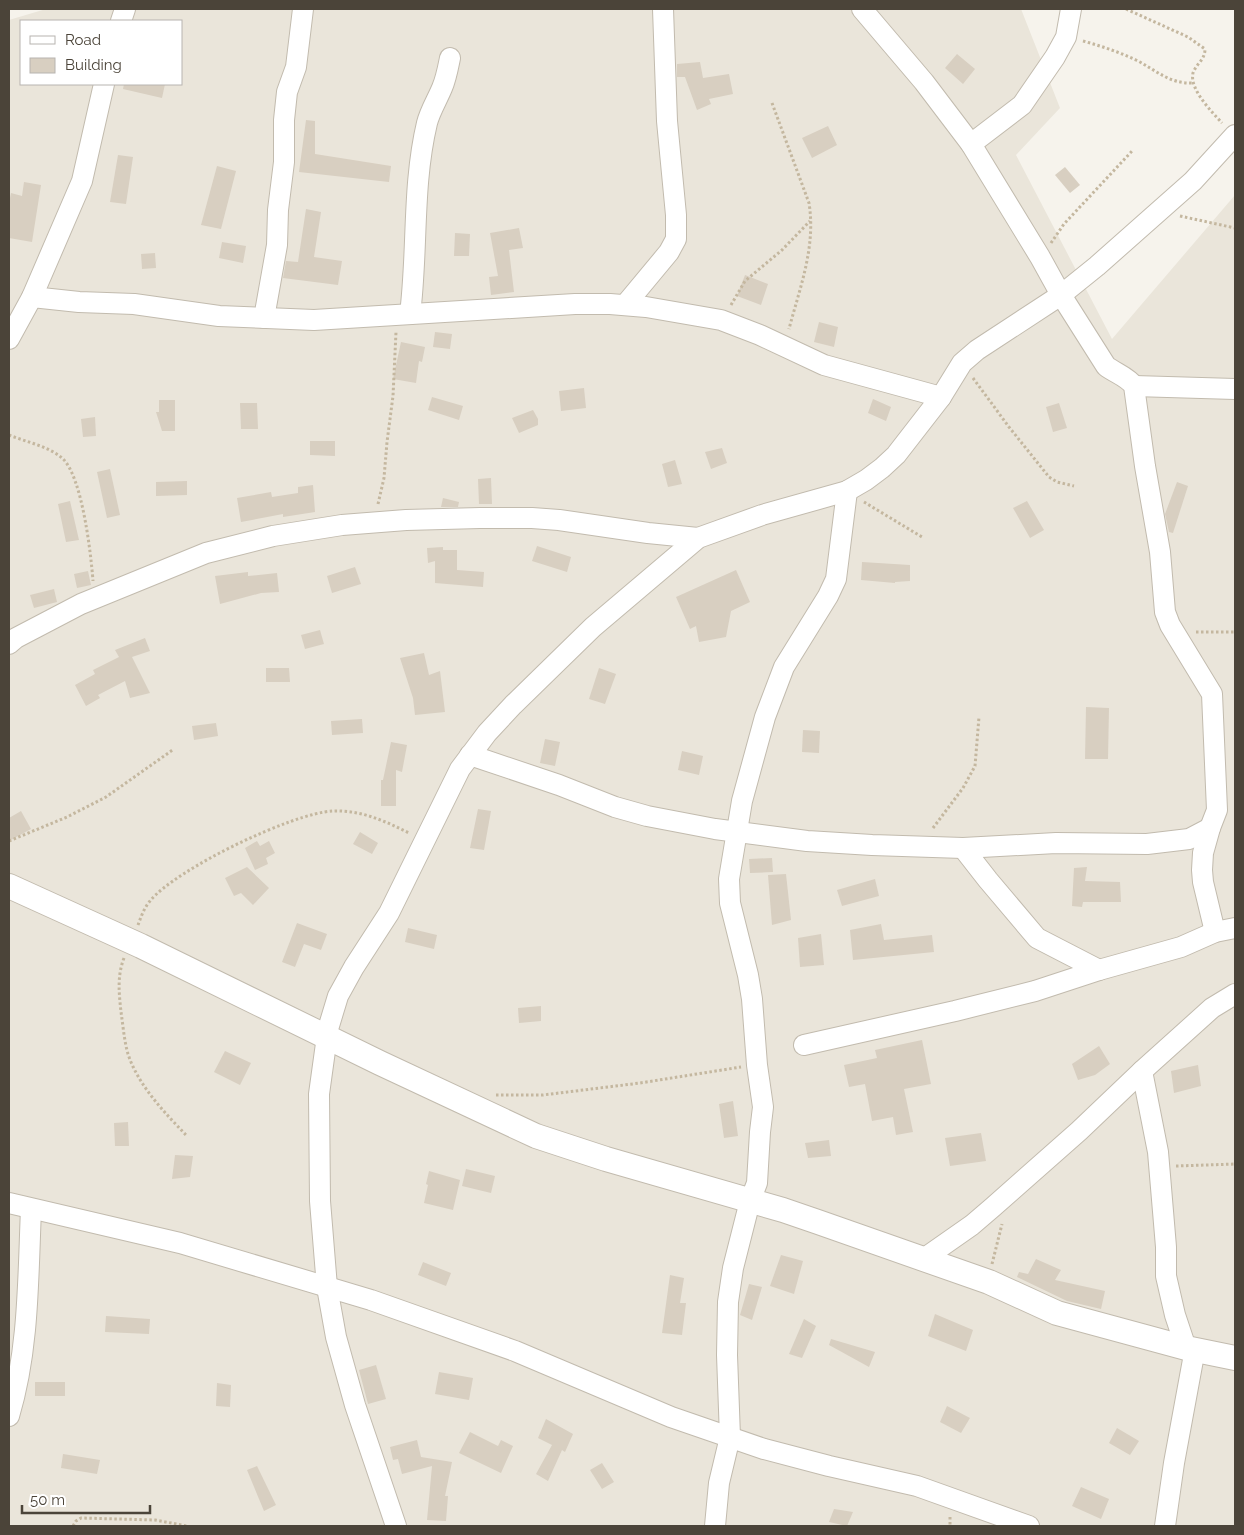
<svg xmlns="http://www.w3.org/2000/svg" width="1244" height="1535" viewBox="0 0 1244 1535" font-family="Raleway,sans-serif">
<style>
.residential{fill:#eae5da;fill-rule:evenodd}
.building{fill:#d8cfc1}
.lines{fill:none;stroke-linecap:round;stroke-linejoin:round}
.minor-casing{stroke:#c2bbae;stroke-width:22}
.tertiary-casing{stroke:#c2bbae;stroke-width:26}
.path{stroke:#c4b79f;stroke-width:3;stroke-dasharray:2.5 2.5;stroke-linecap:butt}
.minor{stroke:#fff;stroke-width:20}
.tertiary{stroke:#fff;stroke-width:24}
</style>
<rect width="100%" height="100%" fill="#f6f3ec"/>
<path class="residential" d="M46,9h975l39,99 -44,47 96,184 123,-144v1331h-1226v-1506zM21,21h160v63h-160z"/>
<g class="building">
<polygon points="957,54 975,69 963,84 945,68"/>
<polygon points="700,62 703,78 729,74 733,94 709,99 711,104 697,110 685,77 677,77 677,64"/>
<polygon points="124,84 165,84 162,98 123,89"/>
<polygon points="306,120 315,121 315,154 391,166 389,182 299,172"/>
<polygon points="828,126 837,145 812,158 802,138"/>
<polygon points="118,155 133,157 126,204 110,202"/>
<polygon points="217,166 236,171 221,229 201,225"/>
<polygon points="1065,167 1080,185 1070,193 1055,175"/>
<polygon points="24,182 41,185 32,242 9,238 9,203 11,193 22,196"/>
<polygon points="306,209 321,212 314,257 342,261 338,285 283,278 286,261 298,262"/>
<polygon points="519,228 523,248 509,250 514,292 491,295 489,277 498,276 490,233"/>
<polygon points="455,233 470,234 469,256 454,256"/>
<polygon points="222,242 246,246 243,263 219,258"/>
<polygon points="155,253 156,268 142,269 141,254"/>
<polygon points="745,275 768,284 761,305 737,296"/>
<polygon points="819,322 838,327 834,347 814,342"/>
<polygon points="435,332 452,334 450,349 433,347"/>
<polygon points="401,342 425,347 422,362 419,361 416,383 393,379"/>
<polygon points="584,388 586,408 561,411 559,391"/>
<polygon points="432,397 463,406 459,420 428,410"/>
<polygon points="873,399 891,407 886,421 868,413"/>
<polygon points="159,400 175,400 175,431 162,431 156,412 159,412"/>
<polygon points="240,403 257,403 258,429 241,429"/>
<polygon points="1059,403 1067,428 1053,432 1046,407"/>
<polygon points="533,410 538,419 538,425 519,433 512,418"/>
<polygon points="95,417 96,436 83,437 81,419"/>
<polygon points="310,441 335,441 335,456 310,455"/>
<polygon points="722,448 727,463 711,469 705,452"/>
<polygon points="675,460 682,484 668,487 662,464"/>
<polygon points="110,469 120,515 107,518 97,472"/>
<polygon points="491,478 492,504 479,504 478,479"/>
<polygon points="187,481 187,495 156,496 156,482"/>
<polygon points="1177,482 1188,486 1173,533 1169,532 1165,514"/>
<polygon points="313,485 315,512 283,517 283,514 241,522 237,498 271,492 272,497 298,493 298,487"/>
<polygon points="443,498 459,502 458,507 441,507"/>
<polygon points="70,501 79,540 66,542 58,504"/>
<polygon points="1027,501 1044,530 1030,538 1013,508"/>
<polygon points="537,546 571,557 567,572 532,561"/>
<polygon points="443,547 443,550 457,550 457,570 484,572 483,587 435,583 435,561 428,563 427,548"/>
<polygon points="862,562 910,565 910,581 895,582 895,583 861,580"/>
<polygon points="355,567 361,584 332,593 327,576"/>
<polygon points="736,570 750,602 731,611 726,637 699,642 696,626 690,629 676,597"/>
<polygon points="88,571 91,585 77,588 74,574"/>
<polygon points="248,572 248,576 277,573 279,592 261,593 220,604 215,576"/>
<polygon points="54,589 57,602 34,608 30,595"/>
<polygon points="320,630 324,644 305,649 301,635"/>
<polygon points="145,638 150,651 132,657 150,693 130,698 125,681 98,695 100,698 86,706 75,685 95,674 93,670 119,657 115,650"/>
<polygon points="424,653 429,675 440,671 445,712 415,715 413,698 400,658"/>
<polygon points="266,668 289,668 290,682 266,682"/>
<polygon points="599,668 616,674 605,704 589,699"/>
<polygon points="1086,707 1109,708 1108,759 1085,759"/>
<polygon points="362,719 363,733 332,735 331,721"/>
<polygon points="216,723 218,736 194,740 192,726"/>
<polygon points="803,730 820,731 819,753 802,752"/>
<polygon points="545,739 560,742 555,766 540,763"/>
<polygon points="391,742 407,745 402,772 396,770 396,806 381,806 381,780 383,780"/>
<polygon points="682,751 703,756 699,775 678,770"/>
<polygon points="478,809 491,811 484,850 470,848"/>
<polygon points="21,811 31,829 9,841 9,818"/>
<polygon points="360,832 378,843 372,854 353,844"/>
<polygon points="257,841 260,846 269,841 275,853 266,858 268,864 255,870 245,848"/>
<polygon points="772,858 773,872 750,873 749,859"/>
<polygon points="247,867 269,888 253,905 241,893 234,896 225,878"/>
<polygon points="1087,867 1085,881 1120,882 1121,902 1083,902 1082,907 1072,906 1074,868"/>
<polygon points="786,874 791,920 772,925 768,875"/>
<polygon points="875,879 879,896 842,906 837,890"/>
<polygon points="297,923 327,934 321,950 304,944 295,967 282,962"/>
<polygon points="881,924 884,940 932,935 934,952 853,960 850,930"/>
<polygon points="408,928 437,935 434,949 405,942"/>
<polygon points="821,934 824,965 800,967 798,938"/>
<polygon points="541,1006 541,1021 519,1023 518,1008"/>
<polygon points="922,1040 931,1084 904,1089 913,1132 896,1135 893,1117 872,1121 865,1084 849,1087 844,1065 877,1058 875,1050"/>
<polygon points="1099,1046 1110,1064 1095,1075 1078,1080 1072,1064"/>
<polygon points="225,1051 251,1063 240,1085 214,1072"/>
<polygon points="1198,1065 1201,1086 1174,1093 1171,1071"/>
<polygon points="733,1101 738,1136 724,1138 719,1104"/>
<polygon points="128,1122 129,1146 115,1146 114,1123"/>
<polygon points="981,1133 986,1161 950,1166 945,1138"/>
<polygon points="829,1140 831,1156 808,1158 805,1143"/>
<polygon points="175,1155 193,1156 190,1177 172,1179"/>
<polygon points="466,1169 495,1176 491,1193 462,1186"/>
<polygon points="429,1171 460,1180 453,1210 424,1203 428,1185 426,1184"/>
<polygon points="781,1255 803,1261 794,1294 770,1286"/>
<polygon points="1036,1259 1061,1270 1055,1280 1105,1291 1101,1309 1067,1301 1017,1277 1019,1272 1028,1274"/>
<polygon points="423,1262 451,1273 446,1286 418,1275"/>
<polygon points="670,1275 684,1278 680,1303 686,1303 682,1335 662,1333"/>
<polygon points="749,1284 762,1287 752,1320 740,1315"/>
<polygon points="935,1314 973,1330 966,1351 928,1336"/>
<polygon points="106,1316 150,1319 149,1334 105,1332"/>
<polygon points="804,1319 816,1326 802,1358 789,1354"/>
<polygon points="831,1339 875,1352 869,1367 829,1345"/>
<polygon points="376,1365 386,1399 368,1404 359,1370"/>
<polygon points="439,1372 473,1378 469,1400 435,1394"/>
<rect x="35" y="1382" width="30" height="14"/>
<polygon points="217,1383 231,1385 230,1407 216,1406"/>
<polygon points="947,1406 970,1418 961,1433 940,1422"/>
<polygon points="546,1419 573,1434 565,1452 562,1450 548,1481 536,1474 552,1445 538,1438"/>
<polygon points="1117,1428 1139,1441 1130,1455 1109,1443"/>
<polygon points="470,1432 498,1446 501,1440 513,1446 501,1473 459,1453"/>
<polygon points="417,1440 421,1457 452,1462 445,1496 448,1496 446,1521 427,1520 432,1466 402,1474 398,1459 393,1460 390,1447"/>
<polygon points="63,1454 100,1460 97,1474 61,1468"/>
<polygon points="602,1463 614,1482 602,1489 590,1470"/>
<polygon points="257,1466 276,1505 264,1511 247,1470"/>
<polygon points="1081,1487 1109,1499 1101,1519 1072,1506"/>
<polygon points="834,1509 853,1512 847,1526 829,1522"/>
</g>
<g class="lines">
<g class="minor-casing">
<g id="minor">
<path d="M862,9l62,73 47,62 69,113 21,38 45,71c9,7 22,11 28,20l11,80 15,86 5,60 5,13 42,69 5,116 -7,18 -7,25 -1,17 1,12 12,50"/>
<polyline points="121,21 125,9"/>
<polyline points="971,144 1022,105 1055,57 1066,37 1071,9"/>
<polyline points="32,297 79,302 134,304 219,316 314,320 575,304 610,304 646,307 721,320 760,335 824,365 941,397"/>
<polyline points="625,305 669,252 676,239 676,215 667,121 663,9"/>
<path d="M410,314c8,-63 2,-128 17,-191 3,-12 10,-23 15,-35 4,-9 6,-20 8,-30"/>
<polyline points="264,318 277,245 278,210 284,162 284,120 287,92 296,67 303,9"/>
<polyline points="9,339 32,297 82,181 104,84"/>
<polyline points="1134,386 1235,389"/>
<polyline points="9,644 16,638 81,604 206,553 273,536 342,525 406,520 480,518 532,518 559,520 648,533 698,538"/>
<polyline points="470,755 559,785 615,807 647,816 715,829 807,841 872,845 963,848 1056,843 1147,844 1189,839 1210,828"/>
<polyline points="963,848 988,880 1037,938 1099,970"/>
<polyline points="804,1045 955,1011 1035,991 1099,970 1181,947 1215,932 1235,928"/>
<polyline points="1142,1071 1158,1152 1166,1247 1166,1276 1175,1315 1186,1348"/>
<polyline points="9,1203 180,1243 371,1300 515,1351 671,1417 764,1449 829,1466 917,1486 1029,1526"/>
<polyline points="922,1260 972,1225 993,1207 1079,1131 1142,1071 1212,1008 1235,994"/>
<path d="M9,1416c20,-66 19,-138 22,-207"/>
<polyline points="396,1526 355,1405 336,1337 327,1287 320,1201 319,1094 328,1029 338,996 354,967 389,913 460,769 487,733 513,705 593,627 698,538 762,515 847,491 866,480 882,468 896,455 941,397 962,363 977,350 1061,295 1097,266 1193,181 1235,135"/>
<polyline points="715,1526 719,1483 730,1437 727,1355 728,1302 733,1268 750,1201 757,1183 760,1132 763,1107 757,1065 752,999 748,975 730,903 729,879 742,801 765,717 784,667 828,596 836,579 847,491"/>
<polyline points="1165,1526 1174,1463 1195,1349"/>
</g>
</g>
<g class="tertiary-casing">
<polyline id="tertiary" points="9,886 141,946 380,1063 536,1136 606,1159 783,1210 818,1222 989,1282 1057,1313 1186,1348 1235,1358"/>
</g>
<g class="path">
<path d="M1126,9l62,28 17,12c0,11 -9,15 -12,24 -4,16 19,39 29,50"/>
<path d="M1083,41c18,5 36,11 53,19 20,10 33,24 57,23"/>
<path d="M772,103l37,100c7,44 -9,84 -20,126"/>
<polyline points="1180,216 1235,228"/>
<polyline points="1051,243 1064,224 1133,150"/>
<polyline points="731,305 745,281 782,250 810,221"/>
<polyline points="973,378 1009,427 1049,477 1057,482 1074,486"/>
<path d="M9,435c17,7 39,11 53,23 20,17 29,96 31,123"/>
<polyline points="864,502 922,537"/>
<polyline points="378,504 384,478 387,442 393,396 396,332"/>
<polyline points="1196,632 1235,632"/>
<polyline points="933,828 963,788 975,766 979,717"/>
<polyline points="9,841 67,817 106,797 174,749"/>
<path d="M138,925c3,-8 6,-17 12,-24 26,-32 142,-88 183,-90 28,-1 52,10 76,22"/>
<path d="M124,958c-7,18 -5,35 -3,54 2,13 3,28 7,42 10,31 36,58 58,81"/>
<polyline points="496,1095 543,1095 640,1083 741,1067"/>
<polyline points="1176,1166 1235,1164"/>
<polyline points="992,1264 1002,1224"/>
<polyline points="950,1517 950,1526"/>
<polyline points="73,1526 76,1521 81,1518 155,1520 187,1526"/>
</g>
<use href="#minor" class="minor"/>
<use href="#tertiary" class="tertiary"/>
</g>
<rect width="1244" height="1535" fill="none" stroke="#4b4439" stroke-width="20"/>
<rect x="20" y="20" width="162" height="65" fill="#ffffff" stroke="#b7b4b0"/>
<rect x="30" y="36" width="25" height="8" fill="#ffffff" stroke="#b7b4b0"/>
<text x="65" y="45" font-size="15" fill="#4b4439">Road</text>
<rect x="30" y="58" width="25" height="15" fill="#d8cfc1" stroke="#b7b4b0"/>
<text x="65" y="70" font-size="15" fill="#4b4439">Building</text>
<path d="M22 1505v8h128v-8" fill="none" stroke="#4b4439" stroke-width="2.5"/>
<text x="30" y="1505" font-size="15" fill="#4b4439" stroke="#ffffff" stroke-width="4" paint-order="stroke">50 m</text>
</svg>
